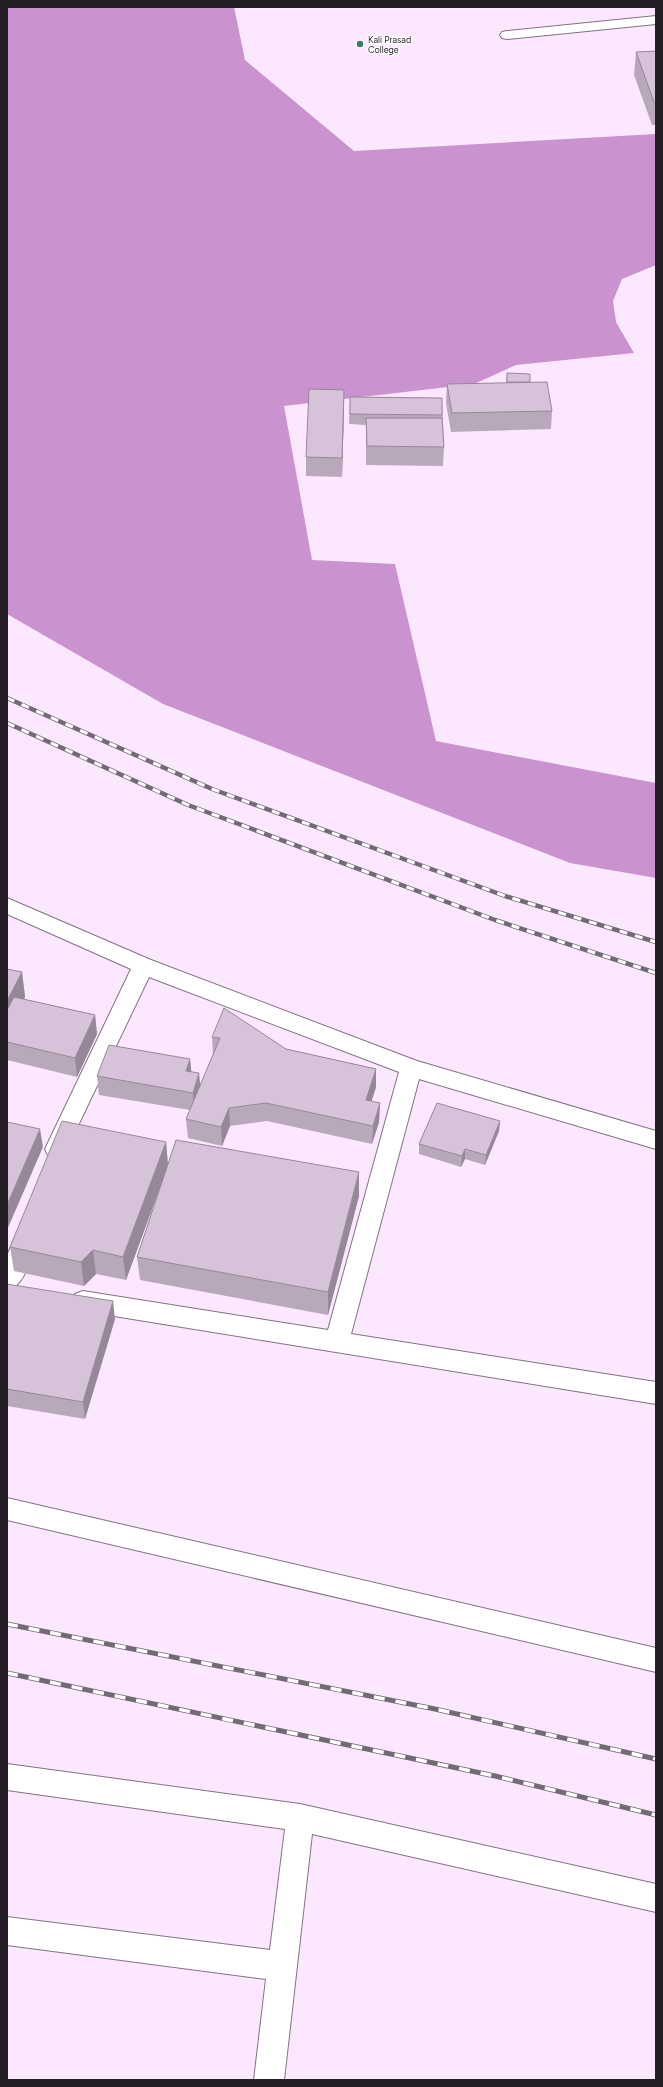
<svg xmlns="http://www.w3.org/2000/svg" width="663" height="2087" viewBox="0 0 663 2087" font-family="Figtree,sans-serif">
<style>
.water{fill:#ca93cf}
.lines{fill:none;stroke-linecap:round;stroke-linejoin:round}
.lane-casing{stroke:#837184;stroke-width:2}
.street-casing{stroke:#837184;stroke-width:2}
.lane{fill:#fff;fill-rule:evenodd}
.street{fill:#fff;fill-rule:evenodd}
.rail-far1-casing{stroke:#746976;stroke-width:4.5}
.rail-casing{stroke:#746976;stroke-width:5}
.rail-far1{stroke:#fff;stroke-width:3;stroke-dasharray:8;stroke-linecap:butt}
.rail{stroke:#fff;stroke-width:3.5;stroke-dasharray:11;stroke-linecap:butt}
.wall{fill:#b9a8bb}
.shaded-wall{fill:#968898}
.building{fill:#d7c3d9;stroke:#968898}
.poi-dot{fill:#3a7a69;stroke:#fff;stroke-width:1.5}
.labels{text-anchor:middle;dominant-baseline:central;stroke-width:3;stroke-linejoin:round;paint-order:stroke}
.far-poi-label{font-size:9px;fill:#251e26;stroke:#fff;text-anchor:start}
</style>
<rect width="100%" height="100%" fill="#fce8fe"/>
<polygon class="water" points="7,7 234,7 245,60 354,151 656,134 656,265 622,279 613,301 616,322 634,353 516,365 474,384 284,406 312,560 395,564 436,741 656,783 656,878 570,863 163,704 7,614"/>
<g class="lines">
<g class="lane-casing">
<polygon id="lane" points="656,16 656,24 507,39 502,38 500,35 502,32 507,31"/>
</g>
<g class="street-casing">
<g id="street">
<polygon points="7,898 151,960 417,1061 656,1131 656,1149 419,1079 351,1334 656,1382 656,1404 83,1311 75,1308 71,1301 75,1294 83,1291 328,1330 399,1072 149,977 64,1155 56,1158 48,1155 45,1149 131,969 7,914"/>
<path d="M23,1234l8,3 4,7c-6,17 -9,40 -28,47v-35l8,-19z"/>
<polygon points="7,1498 656,1648 656,1672 7,1520"/>
<polygon points="7,1764 300,1804 656,1884 656,1912 312,1834 284,2080 254,2080 266,1979 7,1945 7,1917 270,1950 285,1829 7,1790"/>
</g>
</g>
<use href="#lane" class="lane"/>
<use href="#street" class="street"/>
<g class="rail-far1-casing">
<g id="rail-far1">
<polyline points="7,698 212,789 505,896 656,942"/>
<polyline points="7,723 188,805 495,920 656,973"/>
</g>
</g>
<g class="rail-casing">
<g id="rail">
<polyline points="7,1624 435,1709 656,1759"/>
<polyline points="7,1673 495,1776 656,1815"/>
</g>
</g>
<use href="#rail-far1" class="rail-far1"/>
<use href="#rail" class="rail"/>
</g>
<g class="wall">
<polygon points="656,51 656,125 652,125 634,75 636,52"/>
<polygon points="507,373 530,382 552,411 551,429 451,432 446,403 447,384 506,383"/>
<polygon points="350,397 442,398 444,447 443,466 366,465 366,425 349,424"/>
<polygon points="344,409 342,477 306,476 306,457"/>
<polygon points="7,969 22,972 25,997 24,999 95,1015 97,1034 77,1077 7,1060"/>
<polygon points="212,1037 286,1049 376,1069 376,1087 371,1102 380,1103 379,1122 372,1144 267,1121 230,1126 222,1146 188,1138 186,1119 190,1110 99,1095 97,1076 190,1059 191,1072 200,1086 213,1055"/>
<polygon points="500,1121 499,1131 485,1165 465,1159 461,1167 419,1154 419,1144"/>
<polygon points="166,1142 168,1165 359,1172 359,1196 328,1315 140,1280 137,1257 164,1176 126,1280 96,1274 84,1286 14,1271 10,1247"/>
<polygon points="7,1284 115,1319 85,1419 7,1406"/>
</g>
<g class="shaded-wall">
<polygon points="344,390 344,409 342,477 342,458"/>
<polygon points="22,972 25,997 7,1033 7,1001"/>
<polygon points="95,1015 97,1034 77,1077 75,1058"/>
<polygon points="190,1059 192,1078 186,1071"/>
<polygon points="376,1069 376,1087 366,1119 366,1100"/>
<polygon points="199,1073 201,1092 194,1111 193,1093"/>
<polygon points="380,1103 379,1122 372,1144 373,1126"/>
<polygon points="229,1108 230,1126 222,1146 221,1127"/>
<polygon points="500,1121 499,1131 485,1165 486,1155"/>
<polygon points="40,1129 43,1147 7,1230 7,1205"/>
<polygon points="166,1142 168,1166 126,1280 123,1257"/>
<polygon points="465,1149 465,1159 461,1167 462,1156"/>
<polygon points="359,1172 359,1196 328,1315 328,1292"/>
<polygon points="93,1250 96,1274 84,1286 81,1262"/>
<polygon points="113,1301 115,1319 85,1419 83,1402"/>
</g>
<g class="building">
<polygon points="656,51 656,102 654,102 636,52"/>
<polygon points="507,373 530,374 530,382 507,382"/>
<polygon points="547,382 552,411 452,413 447,384"/>
<polygon points="309,389 344,390 342,458 306,457"/>
<polygon points="350,397 442,398 442,415 350,414"/>
<polygon points="366,418 442,418 444,447 367,446"/>
<polygon points="7,969 22,972 7,1001"/>
<polygon points="14,997 95,1015 75,1058 7,1042 7,1010"/>
<polygon points="224,1008 286,1049 376,1069 366,1100 380,1103 373,1126 266,1103 229,1108 221,1127 186,1119 220,1038 212,1037"/>
<polygon points="109,1045 190,1059 186,1071 199,1073 193,1093 97,1076"/>
<polygon points="437,1103 500,1121 486,1155 465,1149 462,1156 419,1144"/>
<polygon points="62,1121 166,1142 123,1257 93,1250 81,1262 10,1247"/>
<polygon points="7,1122 40,1129 7,1205"/>
<polygon points="176,1140 359,1172 328,1292 137,1257"/>
<polygon points="7,1284 113,1301 83,1402 7,1389"/>
</g>
<circle class="poi-dot" cx="360" cy="44" r="4"/>
<g class="labels">
<g class="far-poi-label">
<text x="368" y="39">Kali Prasad<tspan x="368" dy="10">College</tspan></text>
</g>
</g>
<rect width="663" height="2087" fill="none" stroke="#251e26" stroke-width="16"/>
</svg>
